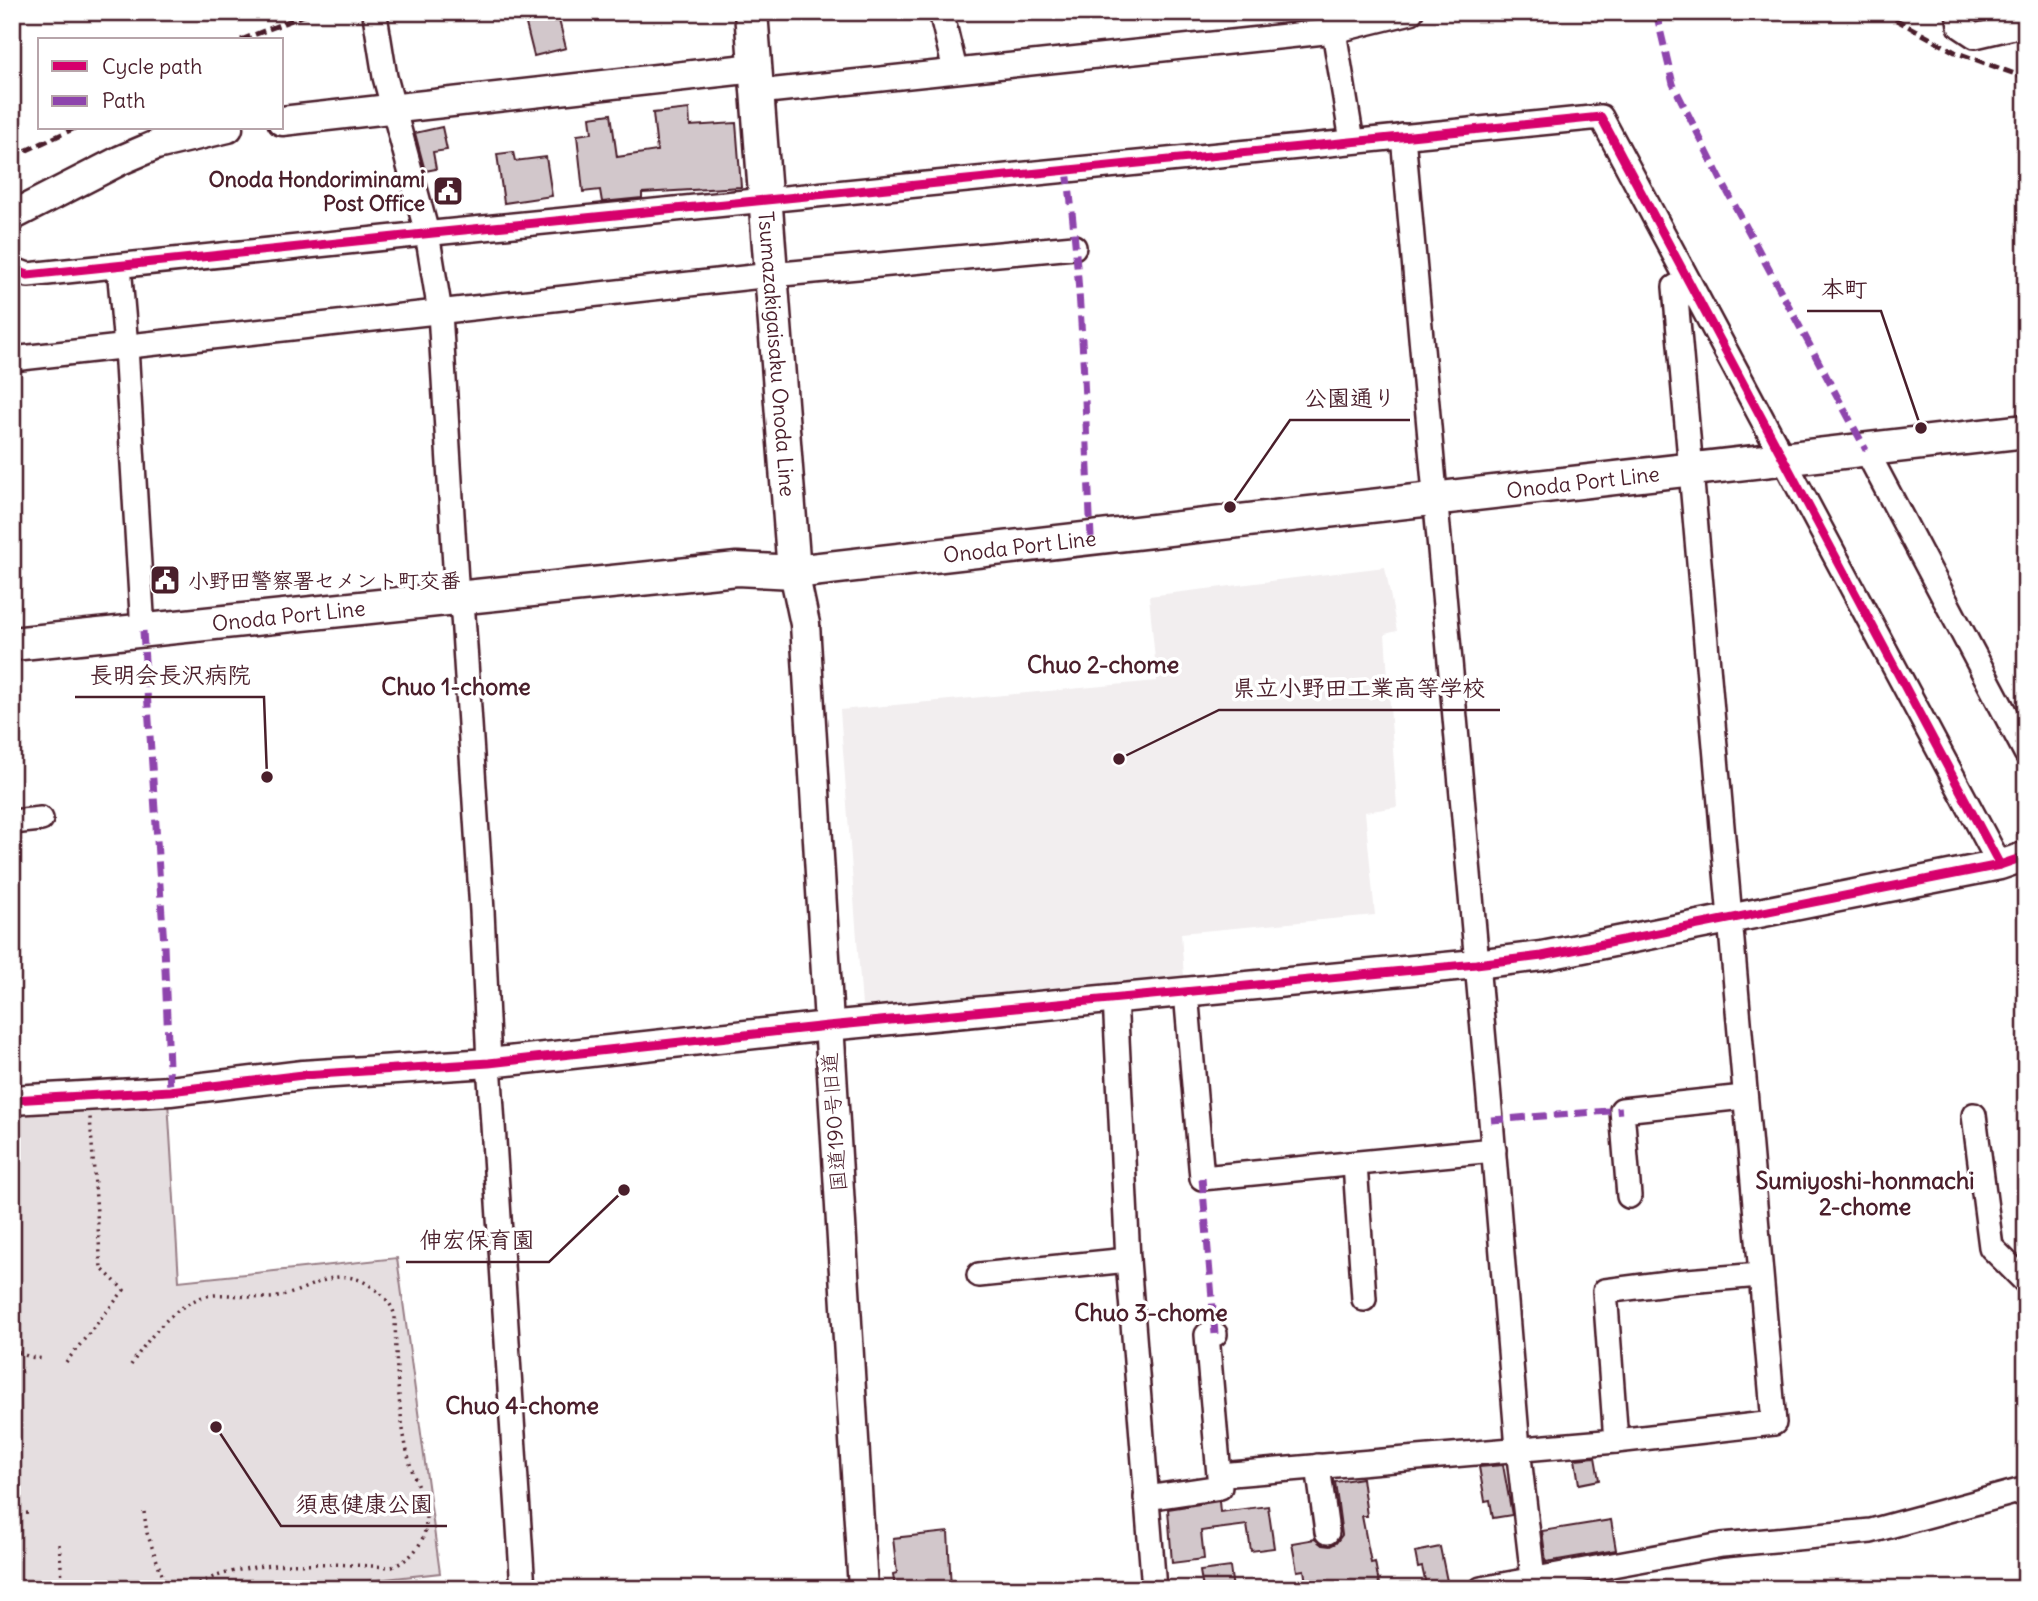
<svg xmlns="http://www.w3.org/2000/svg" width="2038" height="1601" viewBox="0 0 2038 1601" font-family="Delius,'Klee One',sans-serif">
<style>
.built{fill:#f2eeef}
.green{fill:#e5dee0;stroke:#987e86;stroke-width:2}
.building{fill:#d2c7cb;stroke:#4a1f2b;stroke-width:2}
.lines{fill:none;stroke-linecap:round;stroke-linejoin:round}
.minor-casing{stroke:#4a1f2b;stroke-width:28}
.tertiary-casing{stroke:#4a1f2b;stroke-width:33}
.secondary-casing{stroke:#4a1f2b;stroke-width:37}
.path{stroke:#4a1f2b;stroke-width:3.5;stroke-dasharray:2 5;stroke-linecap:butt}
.minor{stroke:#fff;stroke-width:23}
.tertiary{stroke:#fff;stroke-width:28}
.secondary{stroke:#fff;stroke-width:32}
.rail{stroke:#4a1f2b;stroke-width:5;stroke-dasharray:10 5;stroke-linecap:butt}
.quiet{stroke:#8e44ad;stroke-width:7;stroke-dasharray:14 7;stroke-linecap:butt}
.cycleway-casing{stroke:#fff;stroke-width:13}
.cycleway{stroke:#d6006c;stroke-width:9}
.labels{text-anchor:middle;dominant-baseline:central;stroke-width:7;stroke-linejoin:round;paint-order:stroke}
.poi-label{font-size:21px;font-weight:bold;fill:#4a1f2b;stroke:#fff;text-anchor:end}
.street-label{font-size:21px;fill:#4a1f2b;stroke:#fff}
.neighbourhood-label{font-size:23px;font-weight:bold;fill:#4a1f2b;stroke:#fff}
.leader{fill:none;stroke:#4a1f2b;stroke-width:2.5}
.callout-dot{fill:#4a1f2b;stroke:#fff;stroke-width:2.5}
.callout-label{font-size:23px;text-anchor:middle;font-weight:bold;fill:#4a1f2b;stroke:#fff;stroke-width:7;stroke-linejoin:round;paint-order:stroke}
</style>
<rect width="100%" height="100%" fill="#fff"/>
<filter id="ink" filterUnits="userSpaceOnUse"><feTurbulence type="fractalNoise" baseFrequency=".0143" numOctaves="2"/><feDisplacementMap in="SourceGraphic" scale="14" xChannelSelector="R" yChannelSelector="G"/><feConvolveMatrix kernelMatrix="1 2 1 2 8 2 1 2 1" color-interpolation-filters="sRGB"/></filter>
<g filter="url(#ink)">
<polygon class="built" points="1385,567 1397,631 1385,634 1397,807 1365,812 1375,915 1181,933 1184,977 862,1006 840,710 1157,681 1149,596"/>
<polygon class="green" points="168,1101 179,1281 397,1258 440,1573 294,1589 12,1589 12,1115"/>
<g class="building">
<polygon points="523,12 557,12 566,48 534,56"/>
<polygon points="689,109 690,126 736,123 741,187 642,193 642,198 602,202 600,190 583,192 577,135 592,133 590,117 611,114 617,157 657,151 653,113"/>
<polygon points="442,127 447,150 433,152 436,169 425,171 415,133"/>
<polygon points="513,152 515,161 546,157 552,196 504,203 497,154"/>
<polygon points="1595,1457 1599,1480 1579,1484 1575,1459"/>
<polygon points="1503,1465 1512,1515 1493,1518 1490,1500 1485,1501 1479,1467"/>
<polygon points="1362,1478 1367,1516 1362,1516 1371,1563 1375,1562 1380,1589 1307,1589 1304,1570 1297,1571 1292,1543 1315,1539 1322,1545 1330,1546 1336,1543 1342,1535 1335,1482"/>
<polygon points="1219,1501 1220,1512 1268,1506 1274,1548 1251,1551 1247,1525 1208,1530 1201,1531 1204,1559 1172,1563 1168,1509"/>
<polygon points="1611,1520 1616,1550 1546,1562 1542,1531"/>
<polygon points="948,1532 951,1589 895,1589 893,1574 897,1573 893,1538"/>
<polygon points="1440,1547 1448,1586 1427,1589 1422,1567 1418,1568 1415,1552"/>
<polygon points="1230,1567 1233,1589 1203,1589 1200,1571"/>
</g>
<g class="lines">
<g class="minor-casing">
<g id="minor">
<polyline points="941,12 955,70"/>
<polyline points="1329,12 1334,31 1352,141"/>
<polyline points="1958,12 1960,26 1975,36 2026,24"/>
<polyline points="375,15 385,77 427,233 440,312 457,599 463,615 482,911 489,1063 523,1589"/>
<polyline points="758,92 1334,31 1411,12"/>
<polyline points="1403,136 1491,1120 1518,1448 1533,1578"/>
<polyline points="119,266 126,347 143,631"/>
<path d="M12,269l16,6c524,-55 1048,-107 1573,-158l399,748"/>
<polyline points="12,359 771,275 1074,247"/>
<polyline points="1866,450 2026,753"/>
<polyline points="12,822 41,819"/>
<polyline points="1186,992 1202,1178 1494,1150"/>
<polyline points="1115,998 1128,1260 1154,1589"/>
<polyline points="1974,1115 1991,1247 2026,1282"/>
<polyline points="1355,1164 1364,1299"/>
<polyline points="1629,1196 1622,1110 1744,1097"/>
<polyline points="979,1275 1128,1260"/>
<polyline points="1616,1441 1605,1291 1675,1282 1760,1275"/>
<polyline points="1318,1466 1327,1532"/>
<polyline points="1220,1475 1616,1441 1774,1423 1675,287 1686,281"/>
<polyline points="1146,1498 1220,1487 1207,1335 1215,1334"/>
<polyline points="1481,1589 1722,1545 1871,1531 2026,1489"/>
</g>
</g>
<g class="tertiary-casing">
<g id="tertiary">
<polyline points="282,121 755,68"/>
<polyline points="12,216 121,160 156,145 228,128"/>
<polyline points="794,572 805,624 863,1589"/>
<polyline points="12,1100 170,1091 303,1075 489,1063 828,1026 1476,964 1542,956 1598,945 2000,865 2026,856"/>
</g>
</g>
<g class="secondary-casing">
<g id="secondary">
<path id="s1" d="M751,12l43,560"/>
<path id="s2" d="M12,644l725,-75 57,3 1232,-141"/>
</g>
</g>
<g class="path">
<polyline points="12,1350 30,1357 44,1359"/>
<polyline points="66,1362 124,1290 101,1268 90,1117"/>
<path d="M131,1365c16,-25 37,-52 64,-65 21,-11 52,-1 75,-2 38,-3 65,-38 102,-11 12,9 19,15 23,29 1,47 3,98 14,144 5,20 18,43 17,63 -1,21 -16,37 -34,44 -70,-3 -141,-12 -206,22"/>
<polyline points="144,1512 147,1533 167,1589"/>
<polyline points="12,1514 30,1513"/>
<polyline points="59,1544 63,1589"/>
</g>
<use href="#minor" class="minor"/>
<use href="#tertiary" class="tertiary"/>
<use href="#secondary" class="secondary"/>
<g class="rail">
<polyline points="1882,12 1955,52 2026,78"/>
<polyline points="241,40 312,12"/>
<polyline points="12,157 75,128"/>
</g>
<g class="quiet">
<polyline points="1656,12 1673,84 1720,178 1866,450"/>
<path d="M1067,170c16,122 18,245 24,367"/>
<polyline points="143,631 164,945 170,1091"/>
<polyline points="1491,1120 1622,1110"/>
<polyline points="1202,1178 1215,1334"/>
</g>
<g class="cycleway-casing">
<g id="cycleway">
<path d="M12,269l16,6c524,-55 1048,-107 1573,-158l399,748"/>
<polyline points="12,1100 170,1091 303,1075 489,1063 828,1026 1476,964 1542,956 1598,945 2000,865 2026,856"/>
</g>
</g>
<use href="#cycleway" class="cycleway"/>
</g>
</g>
<defs>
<g id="civic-square" transform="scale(1.575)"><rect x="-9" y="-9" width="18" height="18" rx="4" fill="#4a1f2b" stroke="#fff"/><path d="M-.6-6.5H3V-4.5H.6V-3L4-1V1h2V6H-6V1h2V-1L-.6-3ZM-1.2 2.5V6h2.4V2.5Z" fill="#fff"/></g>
</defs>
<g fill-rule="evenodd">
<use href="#civic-square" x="448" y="191"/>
<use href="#civic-square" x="165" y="580"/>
</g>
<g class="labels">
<g class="poi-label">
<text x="425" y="179">Onoda Hondoriminami<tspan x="425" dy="24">Post Office</tspan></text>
<text x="188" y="580" text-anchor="start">小野田警察署セメント町交番</text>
</g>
<g class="street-label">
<text stroke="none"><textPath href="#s1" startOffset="343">Tsumazakigaisaku Onoda Line</textPath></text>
<text stroke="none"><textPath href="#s2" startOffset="1580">Onoda Port Line</textPath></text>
<text stroke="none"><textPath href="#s2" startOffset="1013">Onoda Port Line</textPath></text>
<text stroke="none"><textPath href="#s2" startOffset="278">Onoda Port Line</textPath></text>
<text transform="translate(834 1122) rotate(-94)">国道190号旧道</text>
</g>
<g class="neighbourhood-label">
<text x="1103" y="664">Chuo 2-chome</text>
<text x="456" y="686">Chuo 1-chome</text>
<text x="1865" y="1180">Sumiyoshi-honmachi<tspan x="1865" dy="26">2-chome</tspan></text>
<text x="1151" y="1312">Chuo 3-chome</text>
<text x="522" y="1405">Chuo 4-chome</text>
</g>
</g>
<path class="leader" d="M1921 428L1881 311H1807M1230 507L1290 420H1410M267 777L264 697H75M1119 759L1219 710H1500M624 1190L549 1262H406M216 1427L281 1526H447"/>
<g class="callout-dot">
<circle cx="1921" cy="428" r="7"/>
<circle cx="1230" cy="507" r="7"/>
<circle cx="267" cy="777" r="7"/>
<circle cx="1119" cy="759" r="7"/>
<circle cx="624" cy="1190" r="7"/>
<circle cx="216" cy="1427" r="7"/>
</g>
<g class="callout-label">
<text x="1844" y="297">本町</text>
<text x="1350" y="406">公園通り</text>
<text x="170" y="683">長明会長沢病院</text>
<text x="1359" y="696">県立小野田工業高等学校</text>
<text x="477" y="1248">伸宏保育園</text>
<text x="364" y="1512">須恵健康公園</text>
</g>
<rect width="2038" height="1601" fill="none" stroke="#fff" stroke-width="42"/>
<rect x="21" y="21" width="1996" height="1559" fill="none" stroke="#4a1f2b" stroke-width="2.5" filter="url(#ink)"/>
<rect x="38" y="38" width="245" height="91" fill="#ffffff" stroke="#b7a5aa" stroke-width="2"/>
<rect x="52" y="61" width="35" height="10" fill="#d6006c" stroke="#b7a5aa" stroke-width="2"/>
<text x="102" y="74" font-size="21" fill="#4a1f2b">Cycle path</text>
<rect x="52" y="96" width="35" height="10" fill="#8e44ad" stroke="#b7a5aa" stroke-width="2"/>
<text x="102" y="108" font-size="21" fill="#4a1f2b">Path</text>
</svg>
